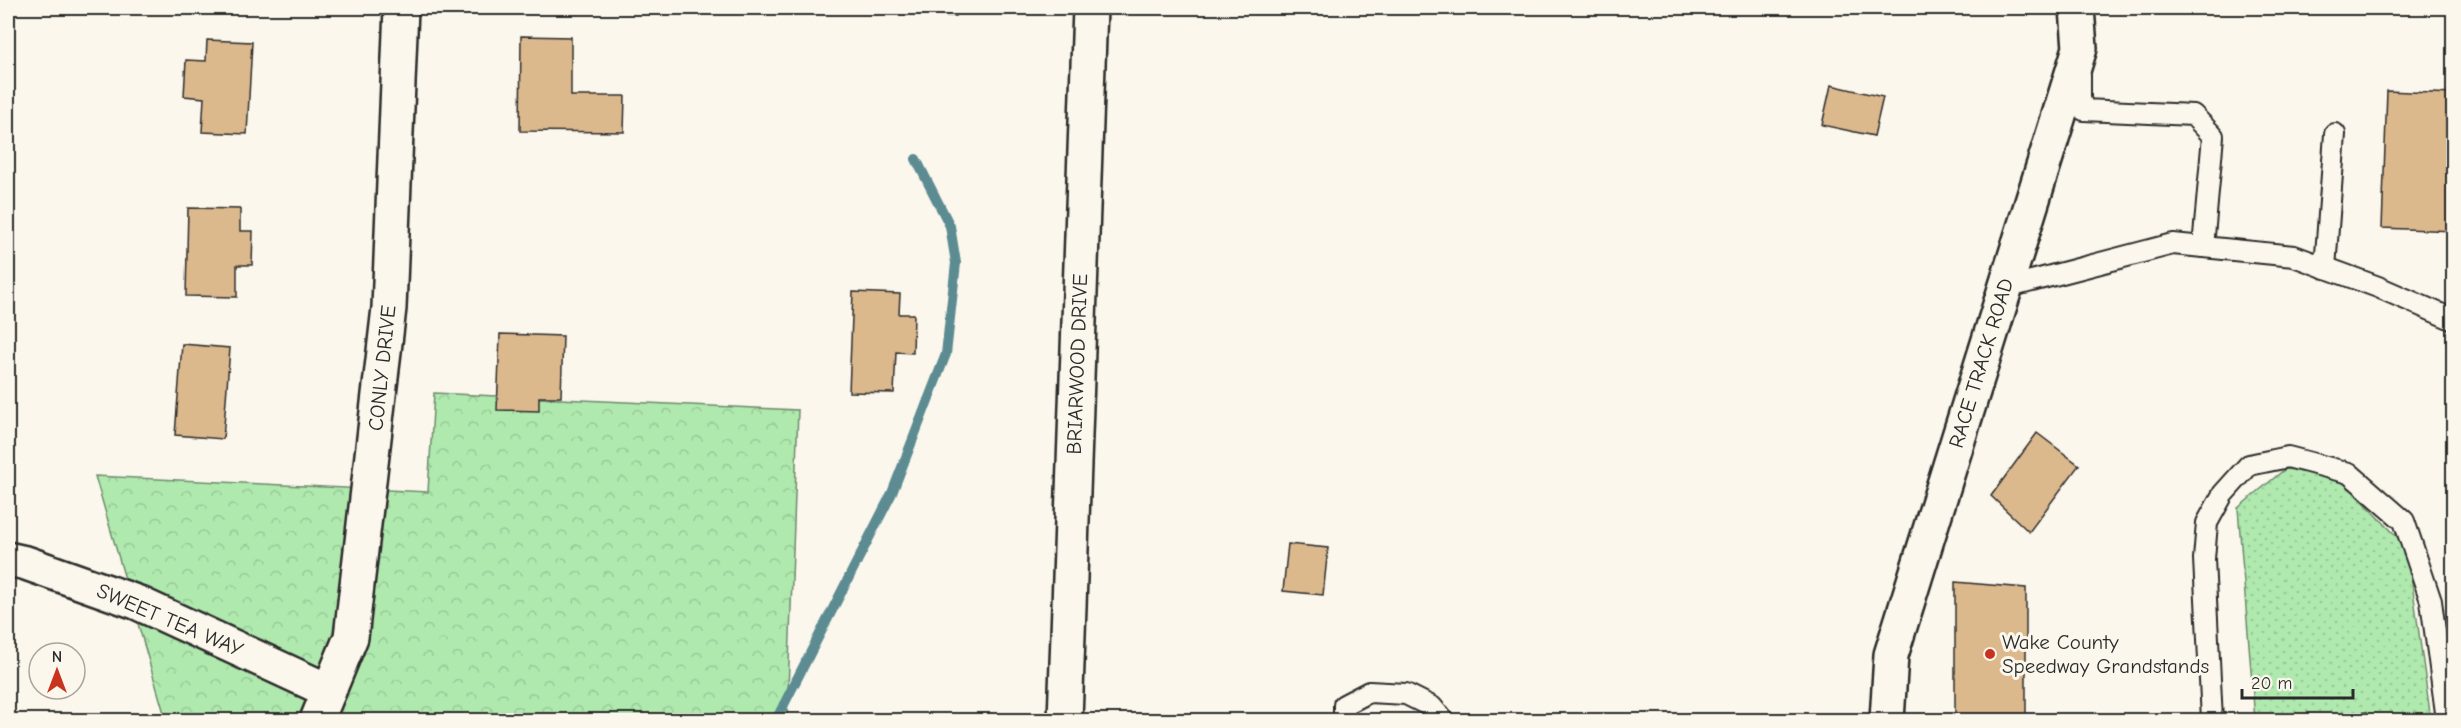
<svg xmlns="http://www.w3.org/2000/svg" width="2461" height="728" viewBox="0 0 2461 728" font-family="'Comic Neue',sans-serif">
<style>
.grass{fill:url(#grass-dots);stroke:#6d8a6c;stroke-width:1.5}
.forest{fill:url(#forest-crowns);stroke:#6d8a6c;stroke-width:1.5}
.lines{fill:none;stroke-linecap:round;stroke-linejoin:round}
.stream{stroke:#5b8b92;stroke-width:10}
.building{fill:#dcb88d;stroke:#2b2b2b;stroke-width:1.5}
.service-casing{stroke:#2b2b2b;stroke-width:24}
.minor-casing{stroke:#2b2b2b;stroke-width:38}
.service{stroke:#fbf7ec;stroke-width:20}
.minor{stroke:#fbf7ec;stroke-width:33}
.poi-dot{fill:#c8321e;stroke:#fbf7ec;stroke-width:2}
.labels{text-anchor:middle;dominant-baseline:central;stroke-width:6;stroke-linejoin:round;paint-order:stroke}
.street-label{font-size:21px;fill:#2b2b2b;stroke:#fbf7ec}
.poi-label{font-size:21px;fill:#2b2b2b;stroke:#fbf7ec;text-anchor:start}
</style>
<defs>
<pattern id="grass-dots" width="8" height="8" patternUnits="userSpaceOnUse" patternTransform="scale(1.5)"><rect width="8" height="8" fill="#afe9ae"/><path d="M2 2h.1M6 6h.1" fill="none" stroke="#97c896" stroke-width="1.8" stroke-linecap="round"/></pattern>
<pattern id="forest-crowns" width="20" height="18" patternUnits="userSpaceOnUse" patternTransform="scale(1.5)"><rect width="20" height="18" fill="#afe9ae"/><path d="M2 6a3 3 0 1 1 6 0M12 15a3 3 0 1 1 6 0" fill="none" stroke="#97c896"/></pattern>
</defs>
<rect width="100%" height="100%" fill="#fbf7ec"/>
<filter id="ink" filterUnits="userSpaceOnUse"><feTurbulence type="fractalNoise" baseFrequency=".0167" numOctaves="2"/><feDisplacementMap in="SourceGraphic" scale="12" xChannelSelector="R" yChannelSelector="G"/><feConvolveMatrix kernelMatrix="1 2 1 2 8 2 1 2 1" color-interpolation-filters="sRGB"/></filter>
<g filter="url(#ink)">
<polygon class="grass" points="2285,469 2338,475 2407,547 2431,720 2255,720 2238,508"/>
<polygon class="forest" points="434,393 798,410 787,720 166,720 95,476 428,492"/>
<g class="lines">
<polyline class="stream" points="776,720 892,493 946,354 956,263 950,226 916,159"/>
</g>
<g class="building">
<polygon points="899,8 956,8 956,16 899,14"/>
<polygon points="521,36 571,37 571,96 625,96 624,132 520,131"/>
<polygon points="207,40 252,42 247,134 202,132 204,98 184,96 186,60 206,61"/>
<polygon points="1831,85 1883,97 1874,136 1822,125"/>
<polygon points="2387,91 2454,94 2454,231 2382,228"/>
<polygon points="188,208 240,209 240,231 253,231 252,265 237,265 237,297 186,296"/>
<polygon points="853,292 900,294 899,314 914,314 913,353 896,352 894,393 849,392"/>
<polygon points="500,334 563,336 561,397 539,397 539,411 497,410"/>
<polygon points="182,344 230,348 223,439 175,435"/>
<polygon points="2037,433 2079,465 2029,532 1991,496"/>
<polygon points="1288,544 1328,548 1323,595 1283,591"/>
<polygon points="1955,582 2026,588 2026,720 1955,720"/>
<polygon points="2367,712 2369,720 2305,720 2305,719"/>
</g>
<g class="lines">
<g class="service-casing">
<g id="service">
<polyline points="2080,75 2080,99 2084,110 2193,115 2213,136 2203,247"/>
<polyline points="2325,268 2335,134"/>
<polyline points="2005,288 2173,244 2294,256 2378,287 2454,320"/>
<polyline points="1344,720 1344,705 1369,692 1406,694 1432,707 1443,720"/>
<polyline points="2212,720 2204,559 2207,523 2223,494 2249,465 2288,457 2349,473 2404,521 2431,601 2447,720"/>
</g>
</g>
<g class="minor-casing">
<g id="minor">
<polyline points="8,559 26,563 136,602 329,691"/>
<polyline points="317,720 351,637 389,308 401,8"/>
<polyline points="1065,720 1090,8"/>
<polyline points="1887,720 1891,655 2080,48 2077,8"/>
</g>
</g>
<use href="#service" class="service"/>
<use href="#minor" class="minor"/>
</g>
</g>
<circle class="poi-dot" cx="1990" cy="654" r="6"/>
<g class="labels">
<g class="street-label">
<text transform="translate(1981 363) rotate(-73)">RACE TRACK ROAD</text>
<text transform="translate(1077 364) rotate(-88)">BRIARWOOD DRIVE</text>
<text transform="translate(382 368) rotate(-84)">CONLY DRIVE</text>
<text transform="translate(170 620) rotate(23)">SWEET TEA WAY</text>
</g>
<g class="poi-label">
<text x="2002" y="642">Wake County<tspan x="2002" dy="24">Speedway Grandstands</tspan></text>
</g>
</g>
<rect width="2461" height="728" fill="none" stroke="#fbf7ec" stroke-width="30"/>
<rect x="15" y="15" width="2431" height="698" fill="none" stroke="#2b2b2b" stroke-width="2" filter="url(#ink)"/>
<g transform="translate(57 671)"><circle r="28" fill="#fbf7ec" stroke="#a8a59f" stroke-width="1.5"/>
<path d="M0-4.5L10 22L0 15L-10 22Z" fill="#c8321e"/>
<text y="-9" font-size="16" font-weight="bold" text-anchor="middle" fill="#2b2b2b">N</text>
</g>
<path d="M2242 689v9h111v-9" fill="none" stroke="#2b2b2b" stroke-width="3"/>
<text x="2251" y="689" font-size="18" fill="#2b2b2b" stroke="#fbf7ec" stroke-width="4.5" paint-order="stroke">20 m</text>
</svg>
